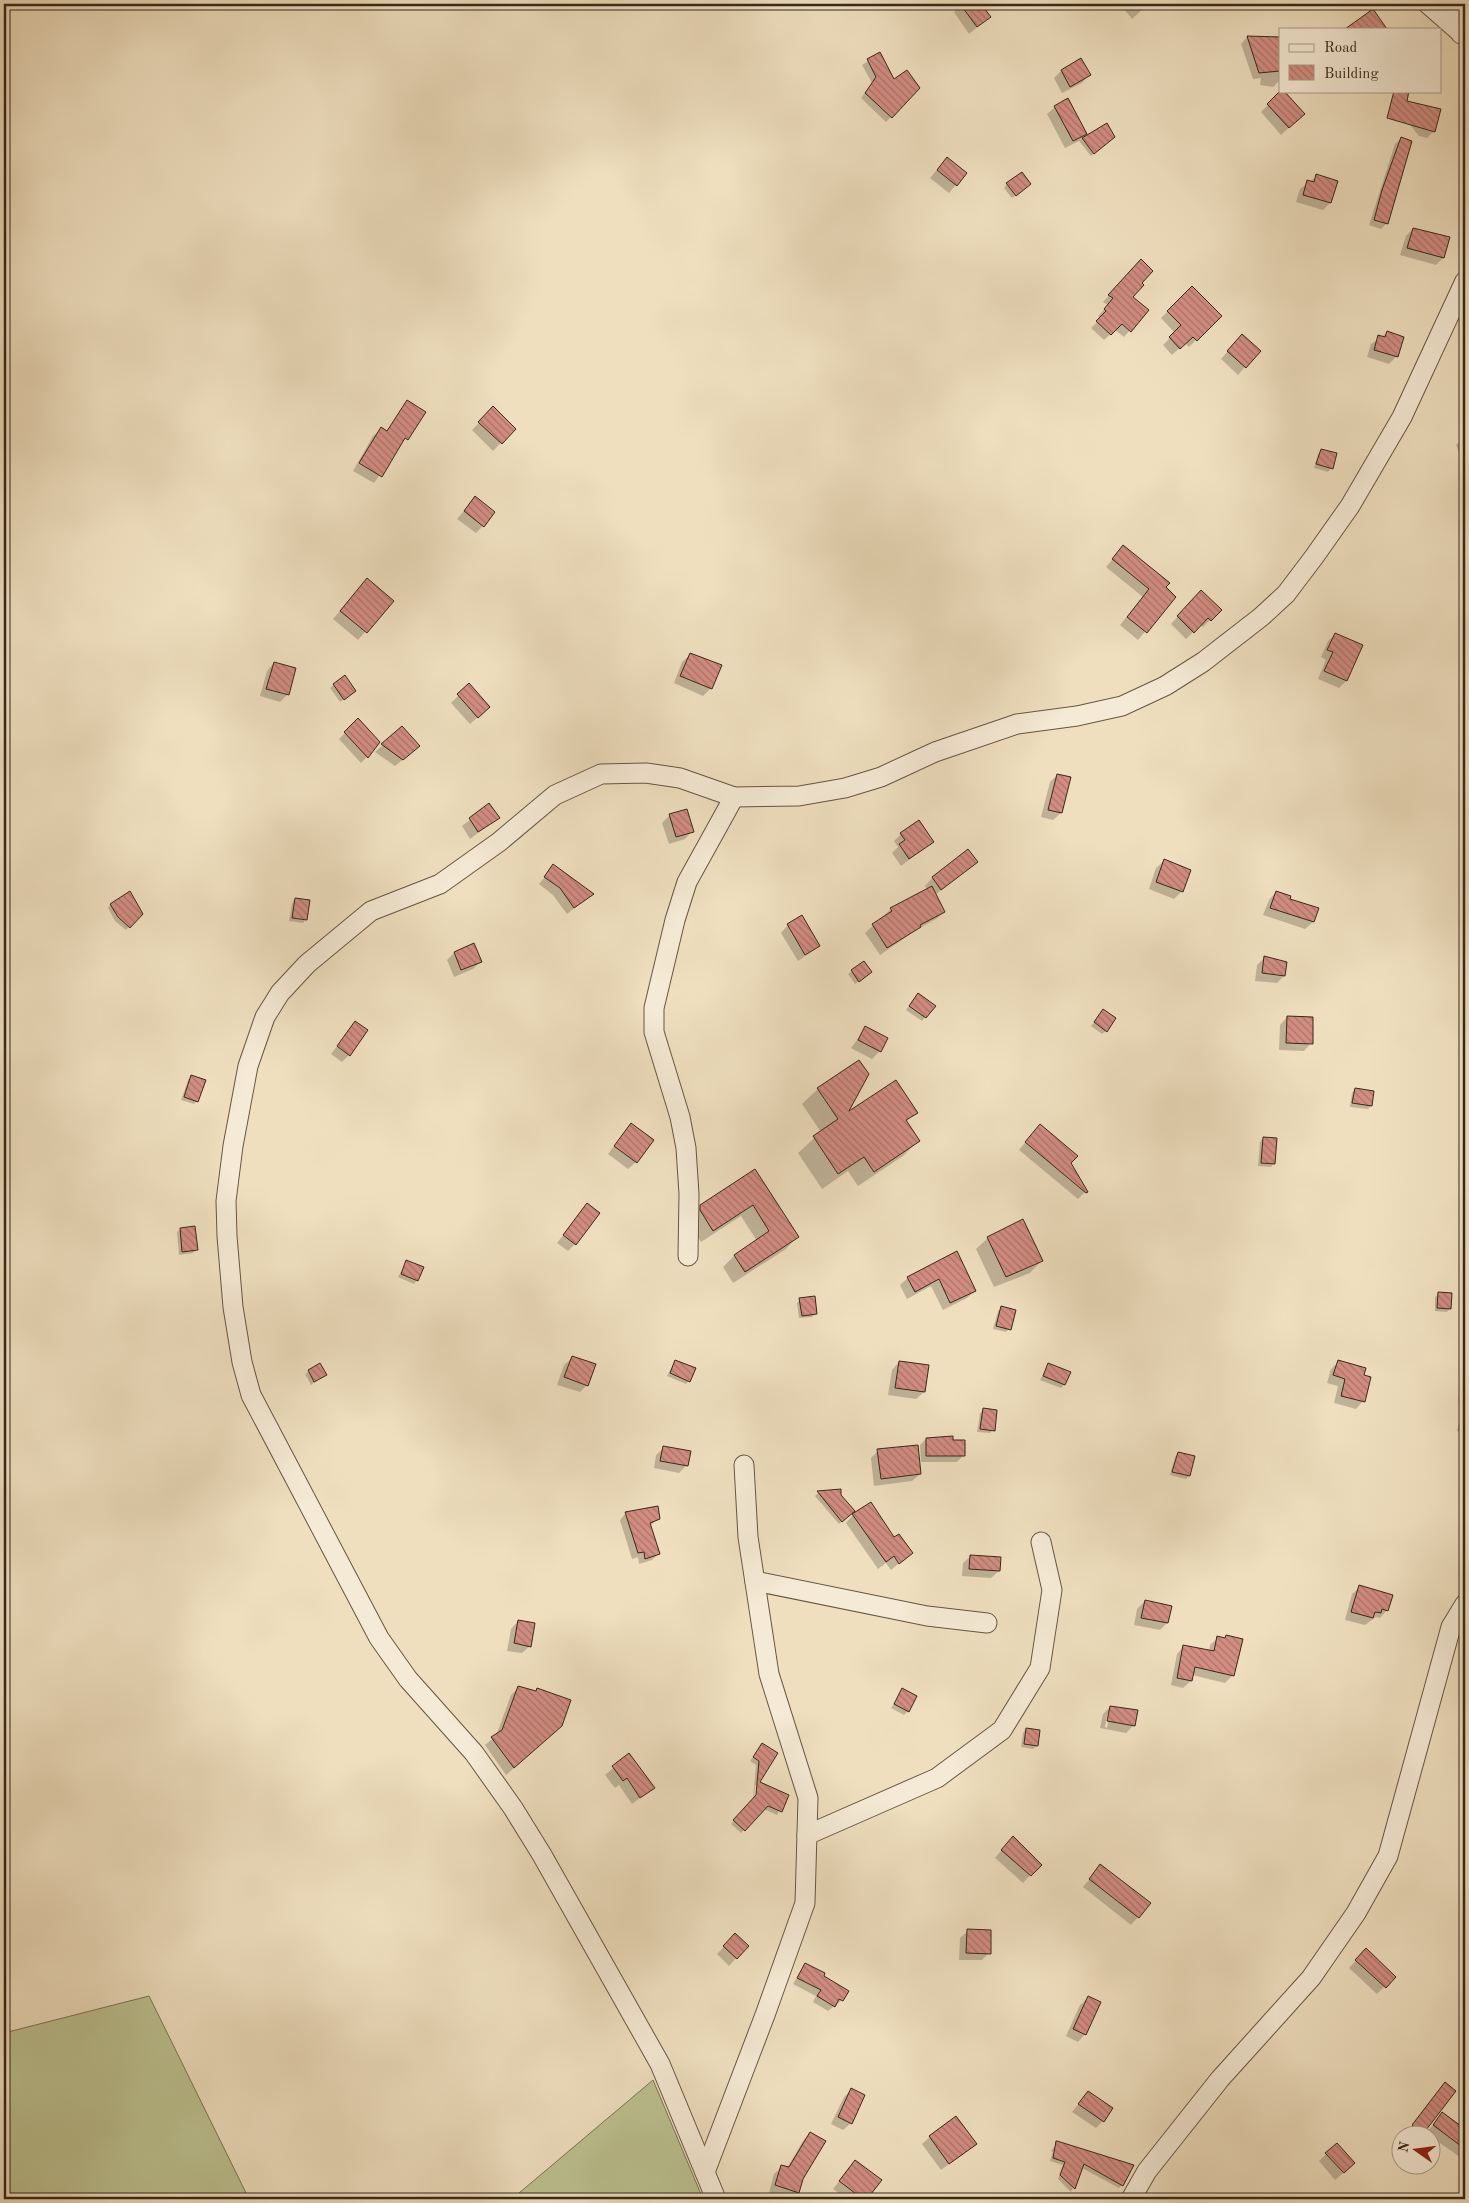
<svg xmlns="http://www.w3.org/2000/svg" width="1469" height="2203" viewBox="0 0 1469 2203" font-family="'Old Standard TT',serif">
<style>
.grass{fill:#bcc190;stroke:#7a7454}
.shadow{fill:#0003;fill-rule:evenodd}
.building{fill:url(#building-back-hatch);stroke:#372819}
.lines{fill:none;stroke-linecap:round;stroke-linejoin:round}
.street-casing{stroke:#655642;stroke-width:21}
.street{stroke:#f5ead5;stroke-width:19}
</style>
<defs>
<pattern id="building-back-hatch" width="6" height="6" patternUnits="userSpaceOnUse" patternTransform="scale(1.25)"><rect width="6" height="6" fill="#d38d83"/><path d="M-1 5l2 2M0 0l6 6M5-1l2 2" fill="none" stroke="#ac736a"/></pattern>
</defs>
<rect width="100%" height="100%" fill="#efdfbf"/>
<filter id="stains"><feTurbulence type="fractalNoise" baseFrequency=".004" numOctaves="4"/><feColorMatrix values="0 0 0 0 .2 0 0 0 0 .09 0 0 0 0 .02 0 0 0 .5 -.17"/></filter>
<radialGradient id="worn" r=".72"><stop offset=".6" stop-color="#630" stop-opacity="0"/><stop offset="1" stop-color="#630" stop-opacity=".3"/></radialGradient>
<g class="grass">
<polygon points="149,1996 249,2199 4,2199 4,2033"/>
<polygon points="653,2080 703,2199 512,2199"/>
</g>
<g class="shadow">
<polygon points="962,4 980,4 989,17 969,34 954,12"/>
<polygon points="1120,4 1144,4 1146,6 1132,19"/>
<polygon points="1247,37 1280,38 1280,80 1273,87 1260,85 1261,78 1253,79 1241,44"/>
<polygon points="879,54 894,81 918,88 886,122 861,98 872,83 862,65"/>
<polygon points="1061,71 1089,75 1082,83 1062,93 1054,78"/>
<polygon points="1282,91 1296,121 1281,135 1261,112"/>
<polygon points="1055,107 1085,134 1080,140 1106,125 1110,140 1091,156 1079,141 1065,148 1047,114"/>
<polygon points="1396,107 1434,131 1427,138 1419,136"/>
<polygon points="1401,139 1387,223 1381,229 1369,225 1395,144"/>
<polygon points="940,166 965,174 949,193 930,178"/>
<polygon points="1317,176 1330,203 1323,210 1296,202 1300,189"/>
<polygon points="1007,184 1026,187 1012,198 1004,188"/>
<polygon points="1413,229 1443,258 1436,265 1400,255 1406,236"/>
<polygon points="1135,267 1140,283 1132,297 1147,310 1124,337 1115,330 1104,340 1091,328 1101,318 1098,316 1108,305 1103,302"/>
<polygon points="1192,287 1220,316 1189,347 1185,343 1172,355 1163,345 1175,333 1161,318"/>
<polygon points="1387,333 1402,337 1396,357 1389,364 1367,357 1371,344"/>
<polygon points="1235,343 1245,367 1238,375 1221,359"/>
<polygon points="408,402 424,412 374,483 353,471 373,436 381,429 386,432"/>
<polygon points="493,408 514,429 493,451 472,430"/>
<polygon points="1465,437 1465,466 1456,445"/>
<polygon points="1321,450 1331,468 1328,472 1314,468 1318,454"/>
<polygon points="475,498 483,526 476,533 457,519"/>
<polygon points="1123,547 1174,597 1138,640 1120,625 1143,597 1106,567"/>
<polygon points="367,580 392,601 358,640 333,619"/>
<polygon points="1194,599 1220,610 1203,627 1200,625 1186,639 1171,624"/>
<polygon points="1335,634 1346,681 1339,688 1318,679 1326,660 1321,657 1328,641"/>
<polygon points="690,655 711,688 703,696 674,683 682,662"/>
<polygon points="274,663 288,694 280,702 260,696 267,671"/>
<polygon points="344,676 351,694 340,702 330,688"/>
<polygon points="469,685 489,707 470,724 451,703"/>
<polygon points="358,720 367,757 361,763 339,739"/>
<polygon points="402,728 412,752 395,766 375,752"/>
<polygon points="1057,775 1061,813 1053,820 1041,817 1050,782"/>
<polygon points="489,805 498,818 470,839 462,826"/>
<polygon points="670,815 692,831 685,839 669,844 662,823"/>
<polygon points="901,834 932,842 901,866 892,853 898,847 894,841"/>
<polygon points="968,851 977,862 935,895 944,912 936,919 916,930 880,955 865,933 891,909 928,890 925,886 932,878"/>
<polygon points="1164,861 1182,891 1174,899 1149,889 1156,868"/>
<polygon points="554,866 592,894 567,914 553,895 539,884"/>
<polygon points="1276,892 1288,899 1317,909 1313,922 1305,929 1263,915 1269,900"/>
<polygon points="295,899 306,919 303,923 289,921 292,903"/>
<polygon points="111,904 141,914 126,930 115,921 108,908"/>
<polygon points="788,925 819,946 798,961 781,933"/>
<polygon points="454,953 480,962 473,969 454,977 447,960"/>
<polygon points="1265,957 1284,976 1277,983 1255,981 1257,965"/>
<polygon points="864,962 868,975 855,984 848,974"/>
<polygon points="915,998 934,1006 922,1021 906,1010"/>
<polygon points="1100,1014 1106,1031 1102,1034 1091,1026"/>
<polygon points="1287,1017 1311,1043 1304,1051 1279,1050 1280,1025"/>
<polygon points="355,1023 349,1055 342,1062 331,1054"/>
<polygon points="866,1028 886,1039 880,1051 872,1059 851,1048"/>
<polygon points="191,1076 197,1101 194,1104 181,1100 188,1080"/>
<polygon points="818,1089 846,1115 916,1112 906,1122 918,1141 903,1156 858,1186 848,1171 822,1189 798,1153 821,1132 802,1104"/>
<polygon points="1355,1089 1371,1106 1368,1109 1350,1107 1352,1093"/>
<polygon points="631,1124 636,1162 628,1169 608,1154"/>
<polygon points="1033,1133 1070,1163 1086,1191 1078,1199 1019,1150"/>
<polygon points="1263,1138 1274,1163 1271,1167 1258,1166 1260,1142"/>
<polygon points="754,1170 797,1237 786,1249 733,1283 723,1267 734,1256 757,1241 741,1216 701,1242 689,1222 689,1217 701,1206"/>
<polygon points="587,1205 575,1244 568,1251 557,1243"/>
<polygon points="181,1229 196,1250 193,1253 179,1255 177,1232"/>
<polygon points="988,1238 1041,1261 1030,1273 994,1287 976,1249"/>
<polygon points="956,1253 975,1291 967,1298 943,1310 931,1286 907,1299 900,1285 908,1278"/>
<polygon points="407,1262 417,1280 414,1284 398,1277"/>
<polygon points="1439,1294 1450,1308 1447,1312 1435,1311 1435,1297"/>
<polygon points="800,1300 816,1313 812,1317 799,1318 797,1303"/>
<polygon points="1001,1308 1009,1329 1006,1332 993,1329 998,1311"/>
<polygon points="572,1358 587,1385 580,1392 557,1385 564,1365"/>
<polygon points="675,1361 689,1381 686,1384 667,1376"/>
<polygon points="899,1362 928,1366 924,1392 916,1399 888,1395 892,1370"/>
<polygon points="1338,1362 1362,1376 1363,1401 1356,1409 1334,1403 1338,1386 1327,1383 1331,1369"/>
<polygon points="1049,1364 1064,1385 1061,1388 1040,1380"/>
<polygon points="320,1365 325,1375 311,1385 305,1374"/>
<polygon points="1465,1375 1465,1433 1457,1431 1463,1402 1458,1401 1463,1378"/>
<polygon points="984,1410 993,1430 990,1433 977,1432 980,1413"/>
<polygon points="926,1439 952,1442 964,1455 957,1462 921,1462 920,1445"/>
<polygon points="664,1448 687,1465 679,1473 654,1468 656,1455"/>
<polygon points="878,1451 920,1474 912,1481 874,1486 871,1458"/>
<polygon points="1178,1453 1194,1457 1189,1476 1186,1479 1170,1475 1175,1457"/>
<polygon points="839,1491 850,1514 839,1524 815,1496 818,1493"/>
<polygon points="626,1513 658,1519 650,1526 658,1554 652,1560 639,1564 638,1557 632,1559 620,1520"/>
<polygon points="853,1515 893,1539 911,1553 891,1570 886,1563 878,1569 846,1523"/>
<polygon points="971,1556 999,1571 991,1578 962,1576 963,1563"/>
<polygon points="1360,1587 1387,1610 1380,1618 1376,1617 1365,1625 1345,1620 1352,1594"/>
<polygon points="1145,1601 1167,1623 1160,1630 1134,1625 1137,1609"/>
<polygon points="518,1621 530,1646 522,1653 507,1651 511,1629"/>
<polygon points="1226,1636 1233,1675 1225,1683 1192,1675 1191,1681 1183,1688 1171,1685 1177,1654 1184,1646 1209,1652 1210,1645 1218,1638 1224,1639"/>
<polygon points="518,1688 535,1692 538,1689 553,1733 506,1775 485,1745 496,1736 511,1695"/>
<polygon points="903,1690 908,1711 904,1715 891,1708"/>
<path d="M1110,1707l24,18 -8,8 -26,-5 3,-14zM1107,1714h3l-3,14 -2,-1z"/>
<polygon points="1026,1729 1039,1731 1037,1746 1033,1749 1021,1747 1023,1733"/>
<path d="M762,1745l-4,37 30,13 -11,20 -13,-6 -23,24 -10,-9 22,-24 3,-35 -6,-4zM755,1785h3l-2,17 -2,-1z"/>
<polygon points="628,1755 653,1788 632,1804 619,1785 615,1788 605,1775"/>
<polygon points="1005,1846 1040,1865 1023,1883 995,1858"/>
<polygon points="1100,1866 1138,1917 1131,1925 1083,1887"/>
<polygon points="968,1931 989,1953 982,1960 959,1960 960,1938"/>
<polygon points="735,1935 747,1946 729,1966 717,1954"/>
<polygon points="1366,1950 1394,1977 1377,1994 1349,1968"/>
<polygon points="805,1965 822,1977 842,2000 828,2011 813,2002 816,1996 793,1984"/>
<polygon points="1088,1998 1085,2034 1078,2042 1066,2036 1080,2005"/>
<polygon points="1465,2083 1465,2096 1461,2094"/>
<polygon points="1445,2084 1422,2133 1419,2136 1409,2136 1406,2133"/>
<polygon points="851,2090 851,2123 843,2130 831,2124 844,2097"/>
<polygon points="1088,2093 1103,2121 1096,2128 1072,2112"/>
<polygon points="1443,2114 1465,2131 1464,2160 1426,2133"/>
<polygon points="810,2133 798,2192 791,2199 769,2193 774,2174 782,2167 787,2168 803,2141"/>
<polygon points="930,2137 975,2144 941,2170 922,2144"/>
<polygon points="1058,2142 1122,2185 1119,2188 1082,2168 1071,2192 1058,2179 1063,2165 1050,2161 1053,2152 1051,2151"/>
<polygon points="1326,2154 1346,2171 1335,2180 1319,2161"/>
<polygon points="855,2161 880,2180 866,2199 847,2199 833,2189"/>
</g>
<g class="building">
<polygon points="960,4 981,4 991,17 977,27"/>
<polygon points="1373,9 1387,29 1345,29"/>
<polygon points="1247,36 1280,37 1280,71 1259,73"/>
<polygon points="880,52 894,79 907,70 920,88 892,118 865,93 876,77 867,59"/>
<polygon points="1081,58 1091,75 1070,87 1061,70"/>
<polygon points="1280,91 1284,91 1305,114 1289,128 1267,104"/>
<polygon points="1394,91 1409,91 1407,101 1441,109 1435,132 1387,118"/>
<polygon points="1068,98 1087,134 1073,141 1054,106"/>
<polygon points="1107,123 1115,137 1094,154 1082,138"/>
<polygon points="1401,137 1412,141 1388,224 1374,220 1382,190"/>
<polygon points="947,157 967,173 957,186 937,170"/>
<polygon points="1022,172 1031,184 1016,196 1006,183"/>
<polygon points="1316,174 1338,181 1331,203 1303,195 1307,180 1314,182"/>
<polygon points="1413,228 1450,237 1444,258 1407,248"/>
<polygon points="1141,259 1153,271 1142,283 1144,285 1133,297 1149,310 1131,332 1122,324 1111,335 1096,321 1106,311 1104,309 1113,298 1108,295"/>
<polygon points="1192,286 1222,316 1197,341 1193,337 1180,349 1169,337 1181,325 1167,311"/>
<polygon points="1387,331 1404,337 1398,357 1374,350 1378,335 1385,337"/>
<polygon points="1242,334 1261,351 1246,368 1227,351"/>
<polygon points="407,400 426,412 408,440 405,438 382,477 359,463 381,427 387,431"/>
<polygon points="493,406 516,429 502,444 478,422"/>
<polygon points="1321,449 1337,453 1333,469 1316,464"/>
<polygon points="475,496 495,512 484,527 464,511"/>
<polygon points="1123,545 1170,583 1166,587 1176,597 1147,633 1127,617 1149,589 1112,559"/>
<polygon points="367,578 394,601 367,633 340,611"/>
<polygon points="1201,590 1222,610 1211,621 1208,618 1194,633 1177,616"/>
<polygon points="1335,633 1363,645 1347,681 1324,671 1333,652 1327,650"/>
<polygon points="690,653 722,665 712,689 680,676"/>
<polygon points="274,662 296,668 289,695 266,689"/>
<polygon points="345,675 356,691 344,700 333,684"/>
<polygon points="469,683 490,707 478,718 457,694"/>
<polygon points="358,718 380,742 368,758 344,732"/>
<polygon points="402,726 420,746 403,760 381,744"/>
<polygon points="1057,774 1071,777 1062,813 1048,810"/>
<polygon points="489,803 500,818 478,832 469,818"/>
<polygon points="687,809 694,832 676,837 669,814"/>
<polygon points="919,820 934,842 909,859 899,844 905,840 900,833"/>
<polygon points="968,849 978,862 941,890 932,877"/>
<polygon points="1164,859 1191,870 1183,892 1156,882"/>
<polygon points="553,864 594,894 574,908 560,888 544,877"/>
<polygon points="932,886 945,912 920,925 921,927 887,948 872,924 892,911 890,908"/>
<polygon points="130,891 143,914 130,928 118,917 110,904"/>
<polygon points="1276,891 1291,896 1290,899 1319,908 1314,922 1270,908"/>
<polygon points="295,898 310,900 307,920 292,918"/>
<polygon points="802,915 820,946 805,955 787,924"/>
<polygon points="474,943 482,962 461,970 454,952"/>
<polygon points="1264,956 1287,962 1285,976 1262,973"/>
<polygon points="864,961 872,972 859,982 851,970"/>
<polygon points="918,993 936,1006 926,1018 909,1006"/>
<polygon points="1103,1009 1116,1018 1107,1032 1094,1022"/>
<polygon points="1287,1016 1313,1017 1313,1044 1286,1043"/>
<polygon points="355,1021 368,1030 350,1056 337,1046"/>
<polygon points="865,1026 888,1038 881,1052 858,1040"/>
<polygon points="859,1060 869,1074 849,1111 896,1080 918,1113 906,1120 920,1141 874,1172 864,1157 838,1174 813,1136 838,1119 817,1088"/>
<polygon points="191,1075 206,1080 198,1102 184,1097"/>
<polygon points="1355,1088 1374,1091 1372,1106 1352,1103"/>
<polygon points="631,1123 654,1140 637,1163 614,1146"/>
<polygon points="1040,1124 1078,1156 1071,1163 1088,1192 1086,1193 1025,1142"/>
<polygon points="1263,1137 1277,1138 1275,1164 1261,1163"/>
<polygon points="755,1169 799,1237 745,1272 734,1255 769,1231 753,1205 713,1231 700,1210 700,1205"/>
<polygon points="587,1203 600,1213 576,1245 563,1235"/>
<polygon points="1023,1219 1043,1261 1006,1277 987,1237"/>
<polygon points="195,1226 198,1250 182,1252 180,1228"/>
<polygon points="957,1251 976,1291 950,1303 939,1279 915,1292 907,1277"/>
<polygon points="406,1260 424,1267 418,1281 401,1274"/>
<polygon points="1438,1292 1452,1293 1451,1309 1437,1308"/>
<polygon points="815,1296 817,1314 802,1316 799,1298"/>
<polygon points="1001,1306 1016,1310 1011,1330 996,1326"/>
<polygon points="572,1356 596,1364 588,1386 564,1377"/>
<polygon points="675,1360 696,1368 690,1382 670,1373"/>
<polygon points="1338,1360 1366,1368 1364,1375 1371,1377 1365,1402 1341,1396 1345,1379 1333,1375"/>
<polygon points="899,1361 929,1365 925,1392 895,1388"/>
<polygon points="320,1363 327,1375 314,1382 308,1370"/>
<polygon points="1048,1363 1071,1372 1065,1385 1043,1376"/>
<polygon points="983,1408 997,1410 995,1431 980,1429"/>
<polygon points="953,1436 953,1440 965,1440 965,1456 926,1456 926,1438"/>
<polygon points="918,1445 921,1474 881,1479 877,1449"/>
<polygon points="663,1446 691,1451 688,1466 660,1461"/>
<polygon points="1178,1452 1195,1456 1190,1476 1172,1472"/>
<polygon points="841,1489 841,1495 855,1511 842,1522 817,1491"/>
<polygon points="871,1502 894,1537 899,1534 913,1553 899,1564 894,1556 886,1562 852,1514"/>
<polygon points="658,1506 660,1519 650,1523 660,1554 645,1559 644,1552 638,1553 625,1512"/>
<polygon points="970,1555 1001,1557 1000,1571 969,1569"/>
<polygon points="1359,1585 1393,1595 1388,1611 1382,1609 1381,1613 1375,1612 1373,1618 1351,1612"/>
<polygon points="1145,1600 1172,1606 1168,1623 1141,1618"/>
<polygon points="518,1620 535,1623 531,1647 514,1643"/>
<polygon points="1226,1635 1243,1639 1234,1676 1195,1667 1192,1681 1177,1678 1183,1645 1214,1651 1217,1636 1225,1638"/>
<polygon points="518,1686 536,1691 537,1688 571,1700 562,1726 514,1768 491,1737 502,1730"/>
<polygon points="902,1688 917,1696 909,1712 894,1704"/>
<polygon points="1110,1706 1138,1710 1135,1726 1107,1721"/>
<polygon points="1026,1728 1040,1730 1038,1746 1024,1744"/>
<polygon points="762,1743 778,1753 760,1782 789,1795 782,1812 768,1806 745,1831 733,1820 756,1795 759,1761 753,1757"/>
<polygon points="629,1753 655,1788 640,1798 627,1778 623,1781 612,1766"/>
<polygon points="1013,1836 1042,1865 1031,1876 1001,1850"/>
<polygon points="1100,1864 1151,1903 1139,1918 1089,1879"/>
<polygon points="967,1929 991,1930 991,1954 966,1953"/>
<polygon points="735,1933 749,1946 737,1959 723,1946"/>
<polygon points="1366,1948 1396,1977 1386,1988 1355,1960"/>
<polygon points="805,1963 825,1973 824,1976 849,1991 843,2001 839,1999 835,2007 817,1996 821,1990 797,1978"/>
<polygon points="1088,1996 1101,2002 1086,2035 1073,2029"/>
<polygon points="1445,2082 1456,2091 1423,2134 1412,2125"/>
<polygon points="851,2088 865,2095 852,2124 838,2117"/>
<polygon points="1088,2091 1113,2108 1104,2122 1078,2104"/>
<polygon points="1442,2112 1465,2129 1465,2149 1433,2125"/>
<polygon points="956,2116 977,2144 949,2164 929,2136"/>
<polygon points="810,2132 826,2141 803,2179 799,2193 775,2185 781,2165 789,2167"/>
<polygon points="1056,2141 1057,2141 1134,2165 1123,2186 1084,2164 1075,2189 1060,2175 1065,2162 1053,2158"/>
<polygon points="1337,2143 1355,2163 1344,2173 1325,2153"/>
<polygon points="855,2160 882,2180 867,2199 863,2199 839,2181"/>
</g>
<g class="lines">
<g class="street-casing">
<g id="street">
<polyline points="1428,4 1460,32"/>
<polyline points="1453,4 1461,34"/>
<polyline points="688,1256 689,1194 686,1148 680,1117 654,1032 654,1008 675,920 687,882 734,797"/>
<polyline points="755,1581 927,1616 987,1623"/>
<polyline points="807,1835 937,1778 1002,1730 1040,1668 1052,1590 1041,1542"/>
<polyline points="705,2172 765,2015 805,1903 808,1798 769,1674 748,1537 744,1465"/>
<polyline points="716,2199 660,2064 542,1855 513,1808 474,1753 408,1679 379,1638 251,1395 242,1362 233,1307 227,1236 226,1201 233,1146 248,1066 265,1017 280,993 307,964 371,911 440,884 499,842 555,795 601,774 646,773 680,778 734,797 799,796 845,788 881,777 935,752 1017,724 1077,716 1122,706 1165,686 1203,662 1261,617 1286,594 1314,557 1350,506 1402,417 1465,281"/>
<polyline points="1131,2199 1147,2171 1220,2079 1311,1978 1356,1913 1388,1856 1451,1627 1465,1604"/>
</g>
</g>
<use href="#street" class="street"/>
</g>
<rect width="1469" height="2203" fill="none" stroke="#efdfbf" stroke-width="20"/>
<rect x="5" y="5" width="1459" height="2193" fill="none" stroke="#372819" stroke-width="2.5"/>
<rect x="10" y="10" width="1449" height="2183" fill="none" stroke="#372819"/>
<rect x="1279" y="28" width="162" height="65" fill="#f5ead5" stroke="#a99c8a"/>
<rect x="1289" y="44" width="25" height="8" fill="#f5ead5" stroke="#a99c8a"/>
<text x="1324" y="52" font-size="15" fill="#372819">Road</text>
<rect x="1289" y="65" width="25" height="15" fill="url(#building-back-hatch)" stroke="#a99c8a"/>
<text x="1324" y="78" font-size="15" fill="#372819">Building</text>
<g transform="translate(1416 2150) rotate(284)"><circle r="24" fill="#f5ead5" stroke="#a99c8a"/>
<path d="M0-4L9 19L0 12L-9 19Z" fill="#8f2418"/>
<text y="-8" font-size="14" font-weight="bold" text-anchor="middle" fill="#372819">N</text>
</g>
<rect width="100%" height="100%" filter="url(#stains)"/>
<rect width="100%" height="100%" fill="url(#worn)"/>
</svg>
